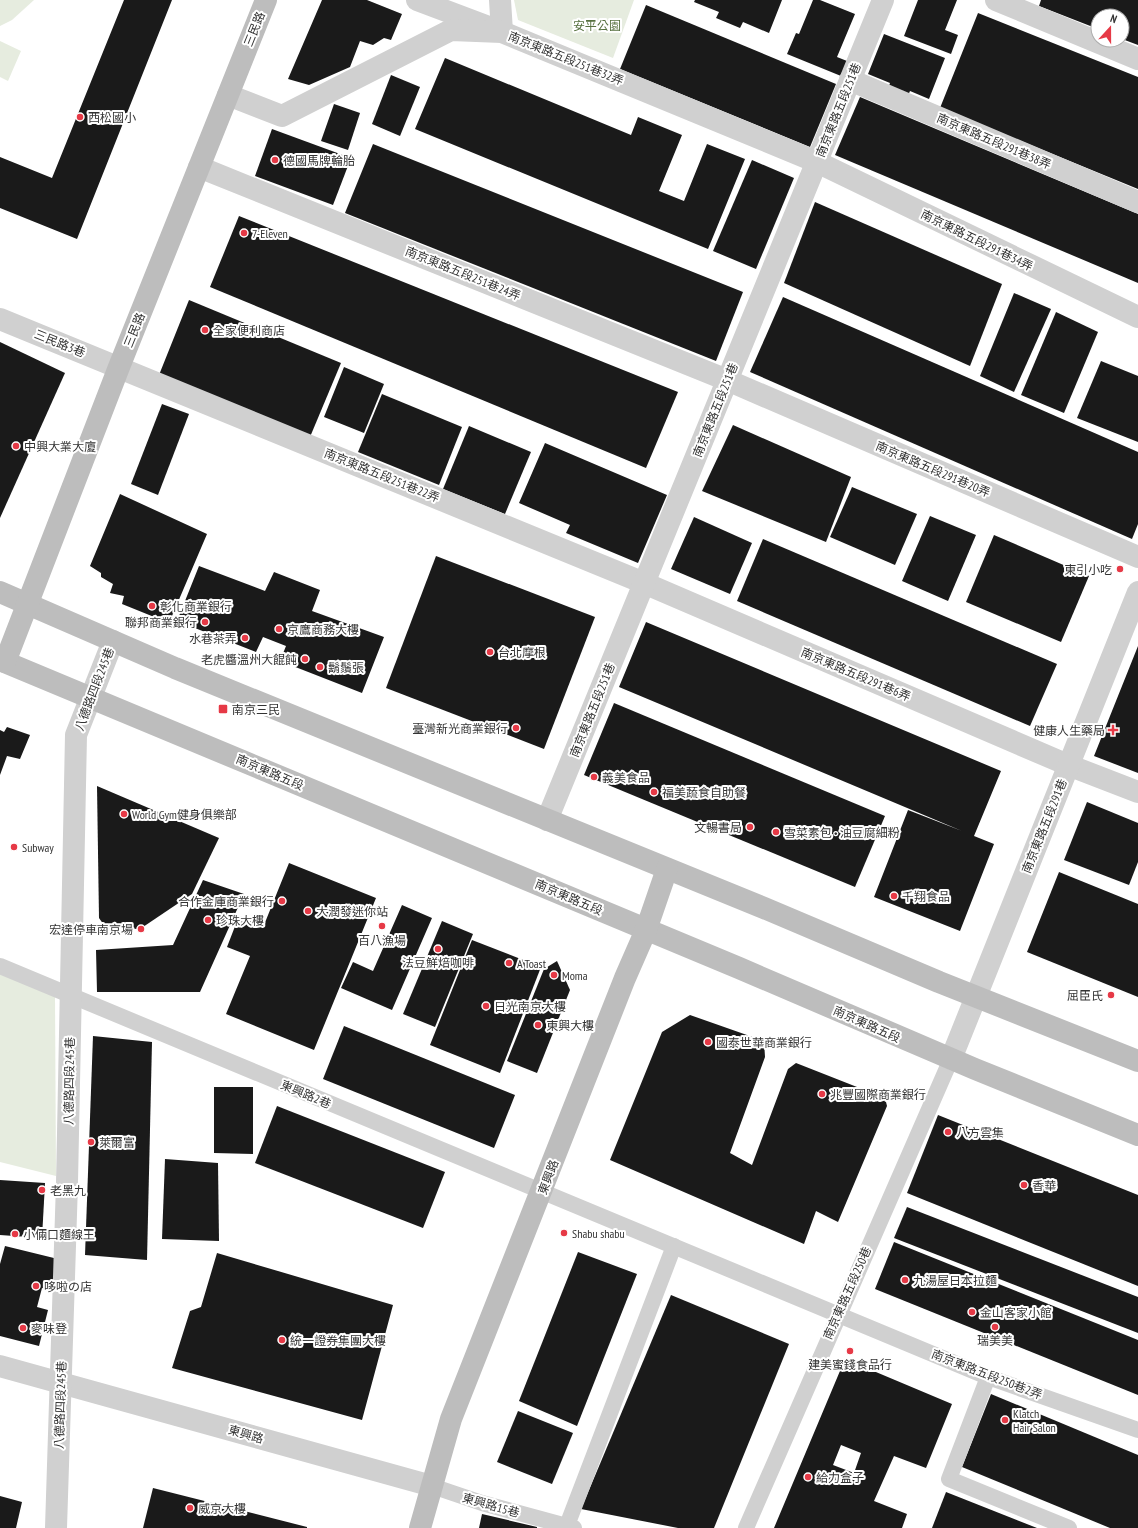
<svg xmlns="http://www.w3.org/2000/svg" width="1138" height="1528" viewBox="0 0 1138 1528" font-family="'PT Sans Narrow','Noto Sans TC','Noto Sans JP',sans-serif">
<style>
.green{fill:#e6ecdf}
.building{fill:#1a1a1a;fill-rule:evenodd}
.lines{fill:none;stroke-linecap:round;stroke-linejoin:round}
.lane{stroke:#d0d0d0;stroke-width:16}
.street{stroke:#d0d0d0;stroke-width:22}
.secondary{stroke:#bdbdbd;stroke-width:22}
.poi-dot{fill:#e63946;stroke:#fff;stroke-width:1.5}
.labels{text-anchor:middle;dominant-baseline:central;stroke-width:4;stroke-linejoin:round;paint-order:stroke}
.park-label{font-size:12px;fill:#56703f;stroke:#fff}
.street-label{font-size:12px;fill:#333;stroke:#fff}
.poi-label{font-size:12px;fill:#333;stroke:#fff;text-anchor:start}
</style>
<rect width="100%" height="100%" fill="#fff"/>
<g class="green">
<polygon points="0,0 34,0 12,20 0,26"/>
<polygon points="514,0 634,0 613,58 518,20"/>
<polygon points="0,41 21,51 8,81 0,77"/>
<polygon points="0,974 55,996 56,1176 0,1162"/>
</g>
<g class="building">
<polygon points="124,0 172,0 77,239 0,208 0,157 52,178"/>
<polygon points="322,0 367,0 402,14 391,40 384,38 373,45 360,41 350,67 309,85 288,79"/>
<polygon points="695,0 782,0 769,33 743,22 740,28 716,18 719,12 694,2"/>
<polygon points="813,0 820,0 855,14 837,57 847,61 841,76 787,54 796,33 799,34"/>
<polygon points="918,0 957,0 945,30 958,35 951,54 904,36"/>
<polygon points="1041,0 1138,0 1138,45 1122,39 1122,16 1098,16 1098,29 1039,6"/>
<polygon points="646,5 836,84 810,147 620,69"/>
<polygon points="978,13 1138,77 1138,189 940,108"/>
<polygon points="884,34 945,58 929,99 910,91 907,98 887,91 890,83 868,74"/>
<polygon points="445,58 631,135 638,117 682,135 659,191 684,201 707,144 745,159 708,249 415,129"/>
<polygon points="391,75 420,87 400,136 372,124"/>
<polygon points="860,97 1138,214 1138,283 835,155"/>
<polygon points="334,104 360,113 348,150 321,141"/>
<polygon points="272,129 351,158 333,205 255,176"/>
<polygon points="373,144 743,292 716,361 345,213"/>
<polygon points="752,160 794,178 756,269 713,251"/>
<polygon points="815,202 1002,284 970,366 784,283"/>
<polygon points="239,216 678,392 646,468 210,287"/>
<polygon points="1014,293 1051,309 1014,392 980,376"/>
<polygon points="783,297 1138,452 1138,524 1132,539 750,372"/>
<polygon points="189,300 341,363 310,437 159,375"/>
<polygon points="1056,312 1098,332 1064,413 1021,395"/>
<polygon points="0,342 65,373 0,518"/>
<polygon points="1101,361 1138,376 1138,442 1077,418"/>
<polygon points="344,367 384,384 364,433 324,417"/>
<polygon points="382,394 462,427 439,485 358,452"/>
<polygon points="162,404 189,414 158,495 131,484"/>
<polygon points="733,425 851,477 826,542 702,491"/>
<polygon points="469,426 531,452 505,514 443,489"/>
<polygon points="545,443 667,495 638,563 566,533 570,525 519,503"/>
<polygon points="852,487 917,514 895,565 830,537"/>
<polygon points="120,494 207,534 169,623 122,604 124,596 110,593 113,584 101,577 101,573 90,566"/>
<polygon points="930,516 976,535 948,601 902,581"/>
<polygon points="694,517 752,543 730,594 671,569"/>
<polygon points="994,535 1089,576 1061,642 966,602"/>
<polygon points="763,539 1057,664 1030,726 737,601"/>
<polygon points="436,556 595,617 544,749 386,688"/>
<polygon points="199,566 265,591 274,572 320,590 312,611 384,637 362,693 280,661 286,646 263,637 256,652 177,621"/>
<polygon points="646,622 1001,771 974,836 994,844 960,931 874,897 908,810 962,831 619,687"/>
<polygon points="1138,646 1138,773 1094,756"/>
<polygon points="614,703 885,816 855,887 584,775"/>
<polygon points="7,727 30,735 20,759 7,756 0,775 0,730 4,732"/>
<polygon points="97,786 219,838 192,894 140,929 106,928 99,918"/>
<polygon points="1087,802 1138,823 1138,862 1129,885 1064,860"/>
<polygon points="289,863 376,898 314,1050 226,1014 250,956 227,947 239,916 264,925"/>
<polygon points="1059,872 1138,904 1138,997 1027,952"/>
<polygon points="203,880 244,894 200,992 97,992 96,950 173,945"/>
<polygon points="402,905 432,918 392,1010 341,988 353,962 373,971"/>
<polygon points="442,921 473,934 435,1027 403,1014"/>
<polygon points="472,940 541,967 500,1073 430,1045"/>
<polygon points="557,961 570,990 537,1073 507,1061 544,969"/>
<polygon points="690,1015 764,1041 765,1057 730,1153 752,1165 788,1069 796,1063 885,1098 887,1106 838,1222 816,1211 804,1244 610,1160 662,1032"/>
<polygon points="344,1026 515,1095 494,1148 323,1079"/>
<polygon points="93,1036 152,1042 147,1260 85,1255"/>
<polygon points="214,1087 253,1087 253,1154 214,1153"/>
<polygon points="277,1106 445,1172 423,1228 255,1163"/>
<polygon points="938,1115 1138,1195 1138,1286 907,1193"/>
<polygon points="165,1159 218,1163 219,1241 162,1239"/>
<polygon points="0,1180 45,1183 42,1238 0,1235"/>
<polygon points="907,1207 1138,1297 1138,1333 894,1238"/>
<polygon points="894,1242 1138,1340 1138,1395 875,1289"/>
<polygon points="5,1246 58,1259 51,1290 42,1288 37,1307 48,1310 39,1346 0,1336 0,1264"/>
<polygon points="578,1252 637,1274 577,1426 519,1401"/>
<polygon points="217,1253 393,1305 362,1420 172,1368 190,1311 201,1307"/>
<polygon points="671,1295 789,1344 714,1528 678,1528 581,1509"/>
<path d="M845,1359l107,45 -26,64 -32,-12 -20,45 33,13 -5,14h-128zM841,1445l20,8 -7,20 -21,-8z"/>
<polygon points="991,1394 1138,1455 1138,1528 1110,1528 962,1467"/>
<polygon points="518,1411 573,1433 552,1484 497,1462"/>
<polygon points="153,1488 307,1527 307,1528 143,1528"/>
<polygon points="946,1492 1037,1528 932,1528"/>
<polygon points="0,1496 22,1502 16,1528 0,1528"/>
<polygon points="482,1514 537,1527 537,1528 479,1528"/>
</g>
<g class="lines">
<g class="lane">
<polyline points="0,966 988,1377 1138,1430"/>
<polyline points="988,1377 949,1479 1069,1528"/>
<polyline points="432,1486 482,1503 574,1528"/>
<polyline points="566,1528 674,1246"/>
<polyline points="746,1528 951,1059"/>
</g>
<g class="street">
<polyline points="417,0 502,32 500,0"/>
<polyline points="996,0 1138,59"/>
<polyline points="850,80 1138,202"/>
<polyline points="228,95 282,116 451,30 502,32 817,162 1138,317"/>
<polyline points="199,167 727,380 1138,557"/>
<polyline points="0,319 644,583 1068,765 1138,792"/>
<polyline points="547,820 883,0"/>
<polyline points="951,1059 1138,592"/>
<polyline points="0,1366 432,1486"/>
<polyline points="56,1528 67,1183 76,735 113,641"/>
</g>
<g class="secondary">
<polyline points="0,592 175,668 764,908 939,982 1138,1061"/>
<polyline points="0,660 739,968 975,1069 1138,1135"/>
<polyline points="5,662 119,367 266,0"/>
<polyline points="420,1528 451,1419 625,978 646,930 667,869"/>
</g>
</g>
<g class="poi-dot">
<circle cx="80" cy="117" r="4"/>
<circle cx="275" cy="160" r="4"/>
<circle cx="244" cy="233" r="4"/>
<circle cx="205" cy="330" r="4"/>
<circle cx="16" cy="446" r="4"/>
<circle cx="1120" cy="569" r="4"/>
<circle cx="152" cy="606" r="4"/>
<circle cx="205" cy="622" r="4"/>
<circle cx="279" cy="629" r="4"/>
<circle cx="245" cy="638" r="4"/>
<circle cx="490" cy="652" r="4"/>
<circle cx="305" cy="659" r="4"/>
<circle cx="320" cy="667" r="4"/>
<rect x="218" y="704" width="10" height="10" rx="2"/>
<circle cx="516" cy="728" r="4"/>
<path d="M1111 724h4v4h4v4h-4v4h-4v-4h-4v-4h4z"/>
<circle cx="594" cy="777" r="4"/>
<circle cx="654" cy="792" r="4"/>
<circle cx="124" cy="814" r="4"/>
<circle cx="750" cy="827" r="4"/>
<circle cx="776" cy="832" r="4"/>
<circle cx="14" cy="847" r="4"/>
<circle cx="894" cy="896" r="4"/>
<circle cx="282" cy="901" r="4"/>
<circle cx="308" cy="911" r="4"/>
<circle cx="208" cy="920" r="4"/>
<circle cx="382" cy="926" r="4"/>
<circle cx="141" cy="929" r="4"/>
<circle cx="438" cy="949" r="4"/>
<circle cx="509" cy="963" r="4"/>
<circle cx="554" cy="975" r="4"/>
<circle cx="1111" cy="995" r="4"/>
<circle cx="486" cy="1006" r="4"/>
<circle cx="538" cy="1025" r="4"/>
<circle cx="708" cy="1042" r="4"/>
<circle cx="822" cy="1094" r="4"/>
<circle cx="948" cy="1132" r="4"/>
<circle cx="91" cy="1142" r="4"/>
<circle cx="1024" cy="1185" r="4"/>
<circle cx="42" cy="1190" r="4"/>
<circle cx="564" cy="1233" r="4"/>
<circle cx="15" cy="1234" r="4"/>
<circle cx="905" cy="1280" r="4"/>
<circle cx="36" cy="1286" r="4"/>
<circle cx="972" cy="1312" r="4"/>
<circle cx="995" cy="1327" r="4"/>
<circle cx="23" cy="1328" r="4"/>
<circle cx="282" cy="1340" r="4"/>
<circle cx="850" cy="1351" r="4"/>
<circle cx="1005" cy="1420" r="4"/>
<circle cx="808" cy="1477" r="4"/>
<circle cx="190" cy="1508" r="4"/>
</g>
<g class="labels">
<g class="park-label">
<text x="597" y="25">安平公園</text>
</g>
<g class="street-label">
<text transform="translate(254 29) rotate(-68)">三民路</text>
<text transform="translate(566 58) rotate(22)">南京東路五段251巷32弄</text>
<text transform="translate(838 110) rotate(-68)">南京東路五段251巷</text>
<text transform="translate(994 141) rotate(23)">南京東路五段291巷38弄</text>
<text transform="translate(977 240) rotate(26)">南京東路五段291巷34弄</text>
<text transform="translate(463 273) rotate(22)">南京東路五段251巷24弄</text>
<text transform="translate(134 330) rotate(-68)">三民路</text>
<text transform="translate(60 343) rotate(22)">三民路3巷</text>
<text transform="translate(715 410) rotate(-68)">南京東路五段251巷</text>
<text transform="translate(933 469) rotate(23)">南京東路五段291巷20弄</text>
<text transform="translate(382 475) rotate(22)">南京東路五段251巷22弄</text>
<text transform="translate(856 674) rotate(23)">南京東路五段291巷6弄</text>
<text transform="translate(94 689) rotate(-69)">八德路四段245巷</text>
<text transform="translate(592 710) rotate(-68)">南京東路五段251巷</text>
<text transform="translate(270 772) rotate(23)">南京東路五段</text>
<text transform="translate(1044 826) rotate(-68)">南京東路五段291巷</text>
<text transform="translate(569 897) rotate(23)">南京東路五段</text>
<text transform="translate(867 1024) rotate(24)">南京東路五段</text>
<text transform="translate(69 1081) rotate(-89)">八德路四段245巷</text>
<text transform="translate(306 1094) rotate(23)">東興路2巷</text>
<text transform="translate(548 1177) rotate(-69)">東興路</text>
<text transform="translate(847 1293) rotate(-66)">南京東路五段250巷</text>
<text transform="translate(987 1374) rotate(21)">南京東路五段250巷2弄</text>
<text transform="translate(60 1405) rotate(-88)">八德路四段245巷</text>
<text transform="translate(246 1434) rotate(16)">東興路</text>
<text transform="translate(491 1505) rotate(16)">東興路15巷</text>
</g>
<g class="poi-label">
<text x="88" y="117">西松國小</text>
<text x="283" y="160">德國馬牌輪胎</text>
<text x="252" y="233">7-Eleven</text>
<text x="213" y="330">全家便利商店</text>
<text x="24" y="446">中興大業大廈</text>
<text x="1112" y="569" text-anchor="end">東引小吃</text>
<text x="160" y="606">彰化商業銀行</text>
<text x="197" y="622" text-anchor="end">聯邦商業銀行</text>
<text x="287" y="629">京鷹商務大樓</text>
<text x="237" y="638" text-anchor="end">水巷茶弄</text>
<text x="498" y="652">台北摩根</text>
<text x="297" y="659" text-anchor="end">老虎醬溫州大餛飩</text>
<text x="328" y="667">鬍鬚張</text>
<text x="232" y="709">南京三民</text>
<text x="508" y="728" text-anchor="end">臺灣新光商業銀行</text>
<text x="1105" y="730" text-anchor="end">健康人生藥局</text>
<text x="602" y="777">義美食品</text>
<text x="662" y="792">福美蔬食自助餐</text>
<text x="132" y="814">World Gym健身俱樂部</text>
<text x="742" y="827" text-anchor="end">文暢書局</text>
<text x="784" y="832">雪菜素包 · 油豆腐細粉</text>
<text x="22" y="847">Subway</text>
<text x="902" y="896">千翔食品</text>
<text x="274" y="901" text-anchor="end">合作金庫商業銀行</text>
<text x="316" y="911">大潤發迷你站</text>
<text x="216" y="920">珍珠大樓</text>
<text x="133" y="929" text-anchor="end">宏達停車南京場</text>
<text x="382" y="940" text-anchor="middle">百八漁場</text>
<text x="438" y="962" text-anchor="middle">法豆鮮焙咖啡</text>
<text x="517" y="963">A Toast</text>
<text x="562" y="975">Moma</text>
<text x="1103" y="995" text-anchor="end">屈臣氏</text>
<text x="494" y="1006">日光南京大樓</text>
<text x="546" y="1025">東興大樓</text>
<text x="716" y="1042">國泰世華商業銀行</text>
<text x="830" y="1094">兆豐國際商業銀行</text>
<text x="956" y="1132">八方雲集</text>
<text x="99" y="1142">萊爾富</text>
<text x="1032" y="1185">香華</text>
<text x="50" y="1190">老黑九</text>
<text x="572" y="1233">Shabu shabu</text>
<text x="23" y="1234">小倆口麵線王</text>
<text x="913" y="1280">九湯屋日本拉麵</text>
<text x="44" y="1286">哆啦の店</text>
<text x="980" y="1312">金山客家小館</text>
<text x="31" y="1328">麥味登</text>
<text x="290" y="1340">統一證券集團大樓</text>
<text x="995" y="1340" text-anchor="middle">瑞美美</text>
<text x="850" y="1364" text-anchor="middle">建美蜜錢食品行</text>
<text x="1013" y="1413">Klatch<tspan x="1013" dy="14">Hair Salon</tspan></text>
<text x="816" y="1477">給力盒子</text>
<text x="198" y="1508">威京大樓</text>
</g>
</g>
<g transform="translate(1110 28) rotate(21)"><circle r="19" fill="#ffffff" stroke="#adadad"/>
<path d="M0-3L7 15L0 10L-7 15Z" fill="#e63946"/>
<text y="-6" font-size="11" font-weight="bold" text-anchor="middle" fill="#333333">N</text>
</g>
</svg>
